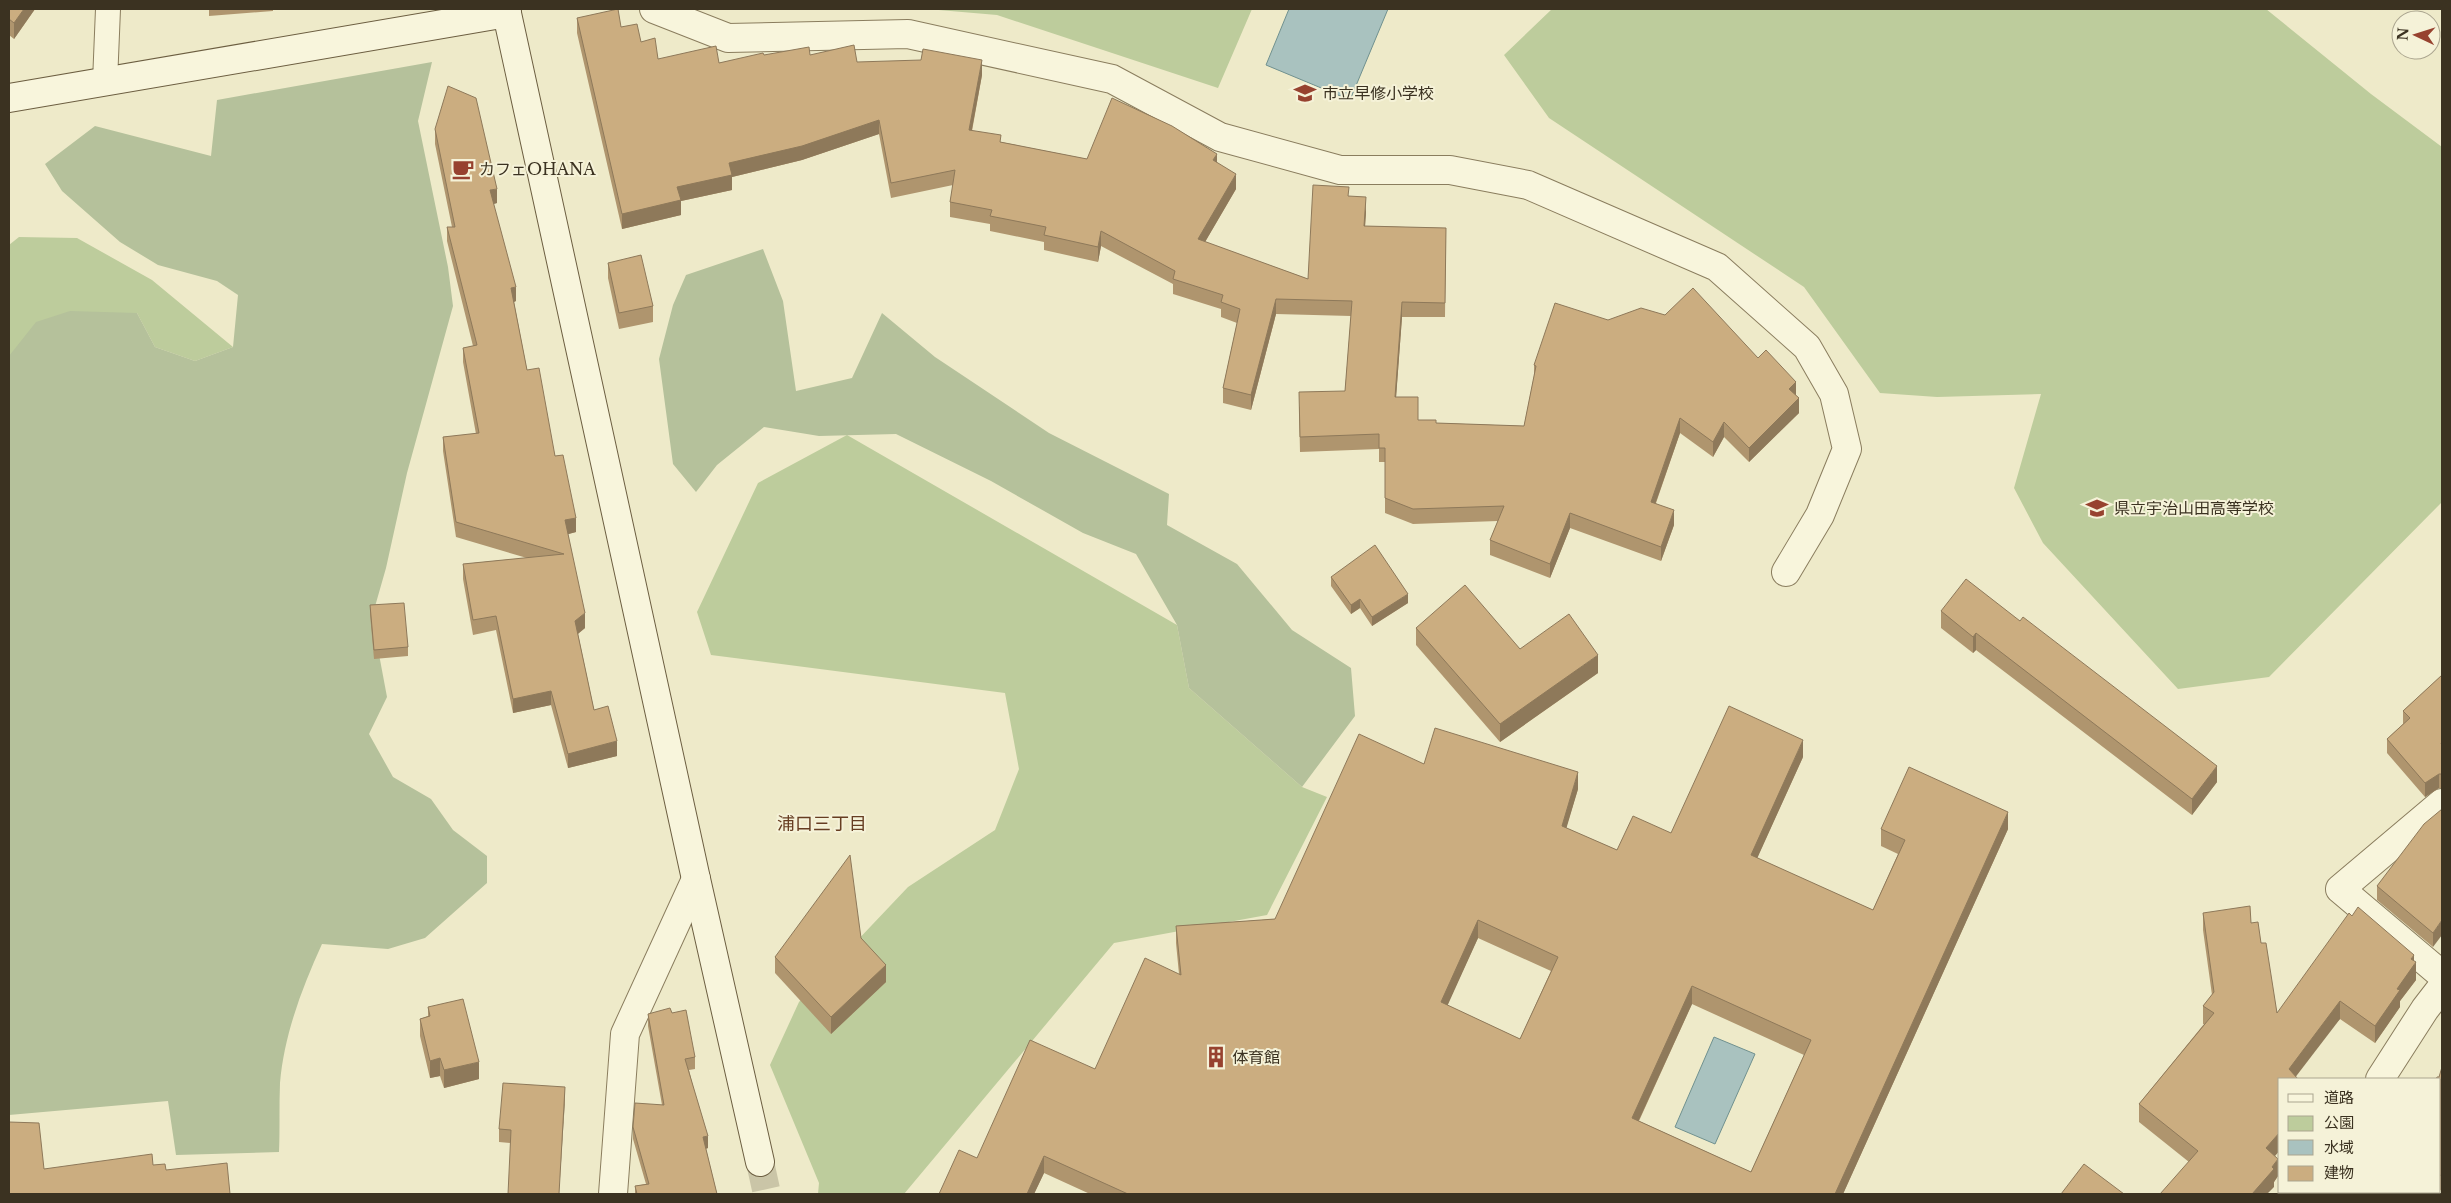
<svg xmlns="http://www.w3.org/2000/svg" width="2451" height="1203" viewBox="0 0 2451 1203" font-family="'Libre Baskerville','Noto Sans JP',serif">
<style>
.green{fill:#bdcc9c}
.cemetery{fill:#b5c19b}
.water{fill:#a9c2bf;stroke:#70918f}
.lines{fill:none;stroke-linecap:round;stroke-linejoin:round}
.secondary-tunnel{stroke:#cac5a7;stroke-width:28;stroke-dasharray:28 14;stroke-linecap:butt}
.lane-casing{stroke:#8a7d5e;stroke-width:26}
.street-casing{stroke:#8a7d5e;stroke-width:30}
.secondary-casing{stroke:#6c5e41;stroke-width:30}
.lane{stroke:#f8f5dc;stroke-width:24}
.street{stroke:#f8f5dc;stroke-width:28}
.secondary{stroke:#f8f5dc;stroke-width:28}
.wall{fill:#af956e;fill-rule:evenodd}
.shaded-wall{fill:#8e795a}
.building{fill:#cbad80;stroke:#8e795a;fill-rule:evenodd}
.labels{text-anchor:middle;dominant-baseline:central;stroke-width:4;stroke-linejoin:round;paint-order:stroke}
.poi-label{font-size:16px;fill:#3b3221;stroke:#f5f2d8;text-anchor:start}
.neighbourhood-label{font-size:18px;fill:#663d21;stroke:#f5f2d8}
</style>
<rect width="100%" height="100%" fill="#eeeac9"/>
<g class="green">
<polygon points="927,9 1252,9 1218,88 997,15"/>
<polygon points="1552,9 2266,9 2371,94 2442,147 2442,502 2269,677 2178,689 2043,543 2014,488 2041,394 1937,397 1880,393 1804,287 1549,118 1504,55"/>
<polygon points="19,237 77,238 152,280 233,347 195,361 155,347 137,313 9,356 9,245"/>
<polygon points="847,435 1177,625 1189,688 1302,787 1327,797 1267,915 1114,943 904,1194 818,1194 819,1183 770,1065 799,1002 908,887 995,830 1019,769 1005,693 711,655 697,612 758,483"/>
</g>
<g class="cemetery">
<path d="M432,62l-14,59 30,146 5,39 -46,167 -21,95 -14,49 15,80 -18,37 24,43 38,22 22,31 34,26v27l-62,55 -37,11 -66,-5c-20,44 -38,91 -42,139 -1,23 0,47 -1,69l-103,3 -8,-54 -159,14v-759l27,-34 34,-11 67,2 18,34 40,14 38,-14 5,-52 -21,-14 -59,-16 -38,-23 -58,-51 -17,-27 50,-38 116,30 6,-56z"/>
<polygon points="763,249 783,301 796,391 852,378 882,313 935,357 1049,433 1169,494 1167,525 1237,564 1292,630 1351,668 1355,716 1302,787 1189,688 1177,625 1136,554 1083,533 991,481 896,434 819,436 764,427 717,465 696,492 673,464 659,359 673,305 686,275"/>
</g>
<g class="water">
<polygon points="1289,9 1388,9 1350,100 1266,65"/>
<polygon points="1714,1037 1755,1054 1715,1144 1675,1127"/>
</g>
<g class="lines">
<polyline class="secondary-tunnel" points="760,1162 767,1194"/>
<g class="lane-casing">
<polyline id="lane" points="105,82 108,9"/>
</g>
<g class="street-casing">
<g id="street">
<polyline points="654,9 728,38 908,34 1112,79 1220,137 1340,170 1450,170 1528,185 1717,267 1807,347 1834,394 1847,449 1820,515 1786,572"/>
<polyline points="2442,803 2340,889 2442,975"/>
<polyline points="2380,1079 2425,1009 2442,987"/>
<polyline points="613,1194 625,1034 696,879"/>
<polyline points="2308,1194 2309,1192"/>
</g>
</g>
<g class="secondary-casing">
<g id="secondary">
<polyline points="506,9 696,879 760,1162"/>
<polyline points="9,98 507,13"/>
</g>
</g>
<use href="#lane" class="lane"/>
<use href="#street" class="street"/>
<use href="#secondary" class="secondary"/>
</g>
<g class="wall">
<polygon points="9,9 35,9 14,39 9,35"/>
<polygon points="209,9 273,9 273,11 209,16"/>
<polygon points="577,18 621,27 641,42 658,59 719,63 764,55 810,55 857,62 982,75 972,131 1001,142 1087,159 1217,163 1236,189 1205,242 1308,279 1349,196 1366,212 1365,226 1446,228 1445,317 1402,317 1396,397 1418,420 1436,423 1524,426 1534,376 1534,365 1608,320 1758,358 1796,396 1799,413 1749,462 1724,437 1713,457 1680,433 1656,503 1674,525 1661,561 1570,528 1550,578 1490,555 1490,540 1498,521 1413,524 1385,513 1385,462 1379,462 1379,449 1300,452 1299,407 1345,391 1351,316 1276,314 1251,410 1223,403 1223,388 1237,323 1221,317 1221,309 1173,294 1173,284 1101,246 1098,262 1044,250 1044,242 990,231 990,224 950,217 950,202 953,185 891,198 879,134 802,160 732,177 732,190 681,201 681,215 622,229 577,33"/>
<polygon points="435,129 497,203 493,204 516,301 514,302 527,370 555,456 576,532 568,534 585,628 578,634 594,710 617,756 568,768 551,705 513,713 496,630 473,635 463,579 463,564 527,558 456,537 443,451 443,437 476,434 463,362 463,348 473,346 447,241 447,227 452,227 435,144"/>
<polygon points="608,263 653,306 653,322 619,329 608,278"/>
<polygon points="1331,577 1408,603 1372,626 1360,608 1351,614 1331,586"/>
<polygon points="370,605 408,647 408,656 374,659 370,614"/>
<polygon points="1941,611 2217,782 2192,815 1976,650 1973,653 1941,628"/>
<polygon points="1416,628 1520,649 1598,673 1500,742 1416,645"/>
<polygon points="2442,675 2442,788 2439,788 2425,797 2387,753 2387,739 2403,724 2403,711"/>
<path d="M1803,757l-46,101 116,52 25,-56 -17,-8v-17h127l-165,365h-753l-46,-21 -10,21h-95l38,-36 118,-89 84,-95 -3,-31v-17l99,-7 149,-155 154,25 -12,39 51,22 54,-17zM1478,938l73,33 -31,68 -73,-34zM1692,1004l112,51 -53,117 -112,-51z"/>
<polygon points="2442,809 2433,947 2377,900 2377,886"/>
<polygon points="2203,913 2251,923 2261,943 2277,1013 2414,961 2416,980 2400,1001 2400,1007 2375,1043 2340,1019 2280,1079 2280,1150 2275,1156 2278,1176 2274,1182 2274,1187 2189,1162 2139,1122 2139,1104 2204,1024 2203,1024 2203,1006 2212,995 2203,930"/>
<polygon points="861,938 886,982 831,1034 775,973 775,957"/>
<polygon points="428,1007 479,1079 444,1088 440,1076 430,1078 420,1036 420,1019 428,1016"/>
<polygon points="672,1013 695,1057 695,1069 689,1070 708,1148 706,1149 717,1194 635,1194 635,1186 646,1184 633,1139 633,1127 662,1105 648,1026 648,1014"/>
<polygon points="2442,1067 2442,1191 2440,1190 2440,1079"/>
<polygon points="565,1100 510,1143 499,1142 499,1129"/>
</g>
<g class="shaded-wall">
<polygon points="24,9 35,9 14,39 14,23"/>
<polygon points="982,60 982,75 969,145 969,130"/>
<polygon points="879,120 879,134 802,160 732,177 732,190 681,201 681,215 622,229 622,214 677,187 729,163"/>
<polygon points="1217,154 1217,169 1213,160"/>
<polygon points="1236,174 1236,189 1198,254 1198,239"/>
<polygon points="497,189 497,203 490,205 490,190"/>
<polygon points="1366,197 1366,212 1364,241 1364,226"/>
<polygon points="1101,231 1101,246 1098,262 1098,247"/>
<polygon points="516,287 516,301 511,303 511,288"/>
<polygon points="1276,299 1276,314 1251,410 1251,395"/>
<polygon points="1402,302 1402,317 1395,412 1395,397"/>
<polygon points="1796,382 1796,397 1789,389"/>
<polygon points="1799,398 1799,413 1749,462 1749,448"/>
<polygon points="1680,418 1680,433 1651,516 1651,502"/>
<polygon points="1724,422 1724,437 1713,457 1713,442"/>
<polygon points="1674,510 1674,525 1661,561 1661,547"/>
<polygon points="1570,513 1570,528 1550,578 1550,564"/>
<polygon points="576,518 576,532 565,535 565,520"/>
<polygon points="1408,594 1408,603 1372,626 1372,617"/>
<polygon points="1360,599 1360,608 1351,614 1351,605"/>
<polygon points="585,613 585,628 575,636 575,621"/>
<polygon points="1976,633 1976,650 1973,653 1973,637"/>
<polygon points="1598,655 1598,673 1500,742 1500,724"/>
<polygon points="551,691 551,705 513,713 513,699"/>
<polygon points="1803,740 1803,757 1751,872 1751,855"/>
<polygon points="617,741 617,756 568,768 568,754"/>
<polygon points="2217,766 2217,782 2192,815 2192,799"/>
<polygon points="1578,772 1578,789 1562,843 1562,826"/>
<polygon points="2439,774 2439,788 2425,797 2425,783"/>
<polygon points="2008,812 2008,829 1843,1194 1835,1194"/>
<polygon points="1478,920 1478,938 1441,1020 1441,1002"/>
<polygon points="2442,920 2442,935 2433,947 2433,933"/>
<polygon points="2414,955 2414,965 2416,962 2416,980 2400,1001 2400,1007 2375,1043 2375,1026 2397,989 2411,959"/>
<polygon points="886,965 886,982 831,1034 831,1017"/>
<polygon points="1692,986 1692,1004 1632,1135 1632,1118"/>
<polygon points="2340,1001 2340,1019 2294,1079 2289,1069"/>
<polygon points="440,1058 440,1076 430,1078 430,1061"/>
<polygon points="479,1062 479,1079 444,1088 444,1070"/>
<polygon points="565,1087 565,1100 559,1194"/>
<polygon points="2280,1132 2280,1150 2266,1166 2266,1148"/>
<polygon points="708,1136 708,1148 703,1149 703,1137"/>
<polygon points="1044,1156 1044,1173 1034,1194 1027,1194"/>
<polygon points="2278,1159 2278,1176 2274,1182 2274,1187 2267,1194 2252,1194"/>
</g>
<g class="building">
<polygon points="9,9 24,9 14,23 9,19"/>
<polygon points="618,9 621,27 637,24 641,42 655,38 658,59 716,46 719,63 763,53 764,55 809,47 810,55 854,45 857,62 921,60 923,49 982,60 969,130 1001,135 1000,142 1087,159 1112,98 1172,126 1217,154 1213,160 1236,174 1198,239 1308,279 1313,185 1349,187 1348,196 1366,197 1364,226 1446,228 1445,303 1402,302 1395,397 1418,397 1418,420 1436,420 1436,423 1524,426 1536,366 1534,365 1555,303 1608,320 1641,308 1665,315 1693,288 1758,358 1766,350 1796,382 1789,389 1799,398 1749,448 1724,422 1713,442 1680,418 1651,502 1674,510 1661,547 1570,513 1550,564 1490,540 1504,506 1413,509 1385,498 1385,448 1379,448 1379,434 1300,437 1299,392 1345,391 1352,301 1276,299 1251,395 1223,388 1240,309 1221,302 1223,295 1173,279 1175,271 1101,231 1098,247 1044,235 1046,227 990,216 992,210 950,202 955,170 891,183 879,120 802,146 729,163 732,175 677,187 681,200 622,214 577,18"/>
<polygon points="448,86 476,98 497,189 490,190 516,287 511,288 527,370 539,368 555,456 563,455 576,518 565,520 585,613 575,621 594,710 608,706 617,741 568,754 551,691 513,699 496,616 473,620 463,564 564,554 456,522 443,437 479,433 463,348 477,345 447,227 455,227 435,129"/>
<polygon points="641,255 653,306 619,313 608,263"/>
<polygon points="1375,545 1408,594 1372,617 1360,599 1351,605 1331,577"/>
<polygon points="1966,579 2020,621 2023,617 2217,766 2192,799 1976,633 1973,637 1941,611"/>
<polygon points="1465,585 1520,649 1569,614 1598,655 1500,724 1416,628"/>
<polygon points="404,603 408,647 374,650 370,605"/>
<polygon points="2442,675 2442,742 2441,744 2442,745 2442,774 2439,774 2425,783 2387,739 2410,718 2403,711"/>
<path d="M1729,706l74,34 -52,115 122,55 32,-70 -24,-11 28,-62 99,45 -173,382h-707l-84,-38 -17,38h-88l20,-44 18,8 53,-118 65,29 50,-111 36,17 -5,-49 99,-7 84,-185 65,30 11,-36 143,44 -16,54 55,24 16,-34 38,17zM1478,920l80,37 -38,82 -79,-37zM1692,986l119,54 -60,132 -119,-54z"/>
<polygon points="2442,809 2442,920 2433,933 2377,886 2424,824"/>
<polygon points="850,855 861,938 886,965 831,1017 775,957"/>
<polygon points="2250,906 2251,923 2258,922 2261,943 2266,943 2277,1013 2349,913 2352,916 2358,907 2414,955 2411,959 2416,962 2397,989 2400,990 2375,1026 2340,1001 2289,1069 2298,1079 2280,1079 2280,1132 2266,1148 2278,1159 2272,1167 2274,1169 2252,1194 2160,1194 2198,1151 2139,1104 2214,1013 2203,1006 2214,992 2203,913"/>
<polygon points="463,999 479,1062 444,1070 440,1058 430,1061 420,1019 430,1016 428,1007"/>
<polygon points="670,1008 672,1013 686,1010 695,1057 685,1059 708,1136 703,1137 717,1194 637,1194 635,1186 649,1184 633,1127 635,1103 664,1105 648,1014"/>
<polygon points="2442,1067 2442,1176 2440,1175 2440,1079 2436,1079 2437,1077 2439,1077"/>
<polygon points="503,1083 565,1087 559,1194 508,1194 511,1130 499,1129"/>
<polygon points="9,1122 39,1123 44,1169 152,1154 153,1165 165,1164 166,1170 227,1163 230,1194 9,1194"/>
<polygon points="2084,1164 2124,1194 2061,1194"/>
</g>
<defs>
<g id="school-bare" transform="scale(1.725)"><path d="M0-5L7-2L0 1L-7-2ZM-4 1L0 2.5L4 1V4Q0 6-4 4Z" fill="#97422f" stroke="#f5f2d8" stroke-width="2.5" paint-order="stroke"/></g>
<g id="cafe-bare" transform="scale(1.725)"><path d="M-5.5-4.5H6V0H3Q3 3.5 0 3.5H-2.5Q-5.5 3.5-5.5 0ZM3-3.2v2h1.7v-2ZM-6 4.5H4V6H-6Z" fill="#97422f" stroke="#f5f2d8" stroke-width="2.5" paint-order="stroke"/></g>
<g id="building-bare" transform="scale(1.725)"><path d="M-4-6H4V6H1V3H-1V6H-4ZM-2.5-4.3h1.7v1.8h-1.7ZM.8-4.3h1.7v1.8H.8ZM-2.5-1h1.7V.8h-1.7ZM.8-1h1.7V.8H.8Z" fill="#97422f" stroke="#f5f2d8" stroke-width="2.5" paint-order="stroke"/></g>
</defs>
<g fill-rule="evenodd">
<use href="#school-bare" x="1305" y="93"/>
<use href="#cafe-bare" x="463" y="169"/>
<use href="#school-bare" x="2097" y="508"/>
<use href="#building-bare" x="1216" y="1057"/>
</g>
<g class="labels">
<g class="poi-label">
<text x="1322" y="93">市立早修小学校</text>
<text x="479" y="169">カフェOHANA</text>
<text x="2114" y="508">県立宇治山田高等学校</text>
<text x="1232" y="1057">体育館</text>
</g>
<g class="neighbourhood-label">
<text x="822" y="824">浦口三丁目</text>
</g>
</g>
<rect width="2451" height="1203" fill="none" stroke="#3b3221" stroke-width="20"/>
<rect x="2278" y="1078" width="162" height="115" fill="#f5f2d8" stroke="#aba58f"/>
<rect x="2288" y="1094" width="25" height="8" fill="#f8f5dc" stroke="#aba58f"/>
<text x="2324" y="1103" font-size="15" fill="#3b3221">道路</text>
<rect x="2288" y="1116" width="25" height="15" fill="#bdcc9c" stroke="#aba58f"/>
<text x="2324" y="1128" font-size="15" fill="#3b3221">公園</text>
<rect x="2288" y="1140" width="25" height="15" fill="#a9c2bf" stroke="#aba58f"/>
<text x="2324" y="1153" font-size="15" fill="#3b3221">水域</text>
<rect x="2288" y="1166" width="25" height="15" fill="#cbad80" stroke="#aba58f"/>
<text x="2324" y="1178" font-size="15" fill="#3b3221">建物</text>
<g transform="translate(2416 35) rotate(274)"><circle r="24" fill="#f5f2d8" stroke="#aba58f"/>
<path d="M0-4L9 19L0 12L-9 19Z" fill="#97422f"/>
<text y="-8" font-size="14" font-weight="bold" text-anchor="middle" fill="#3b3221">N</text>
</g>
</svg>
